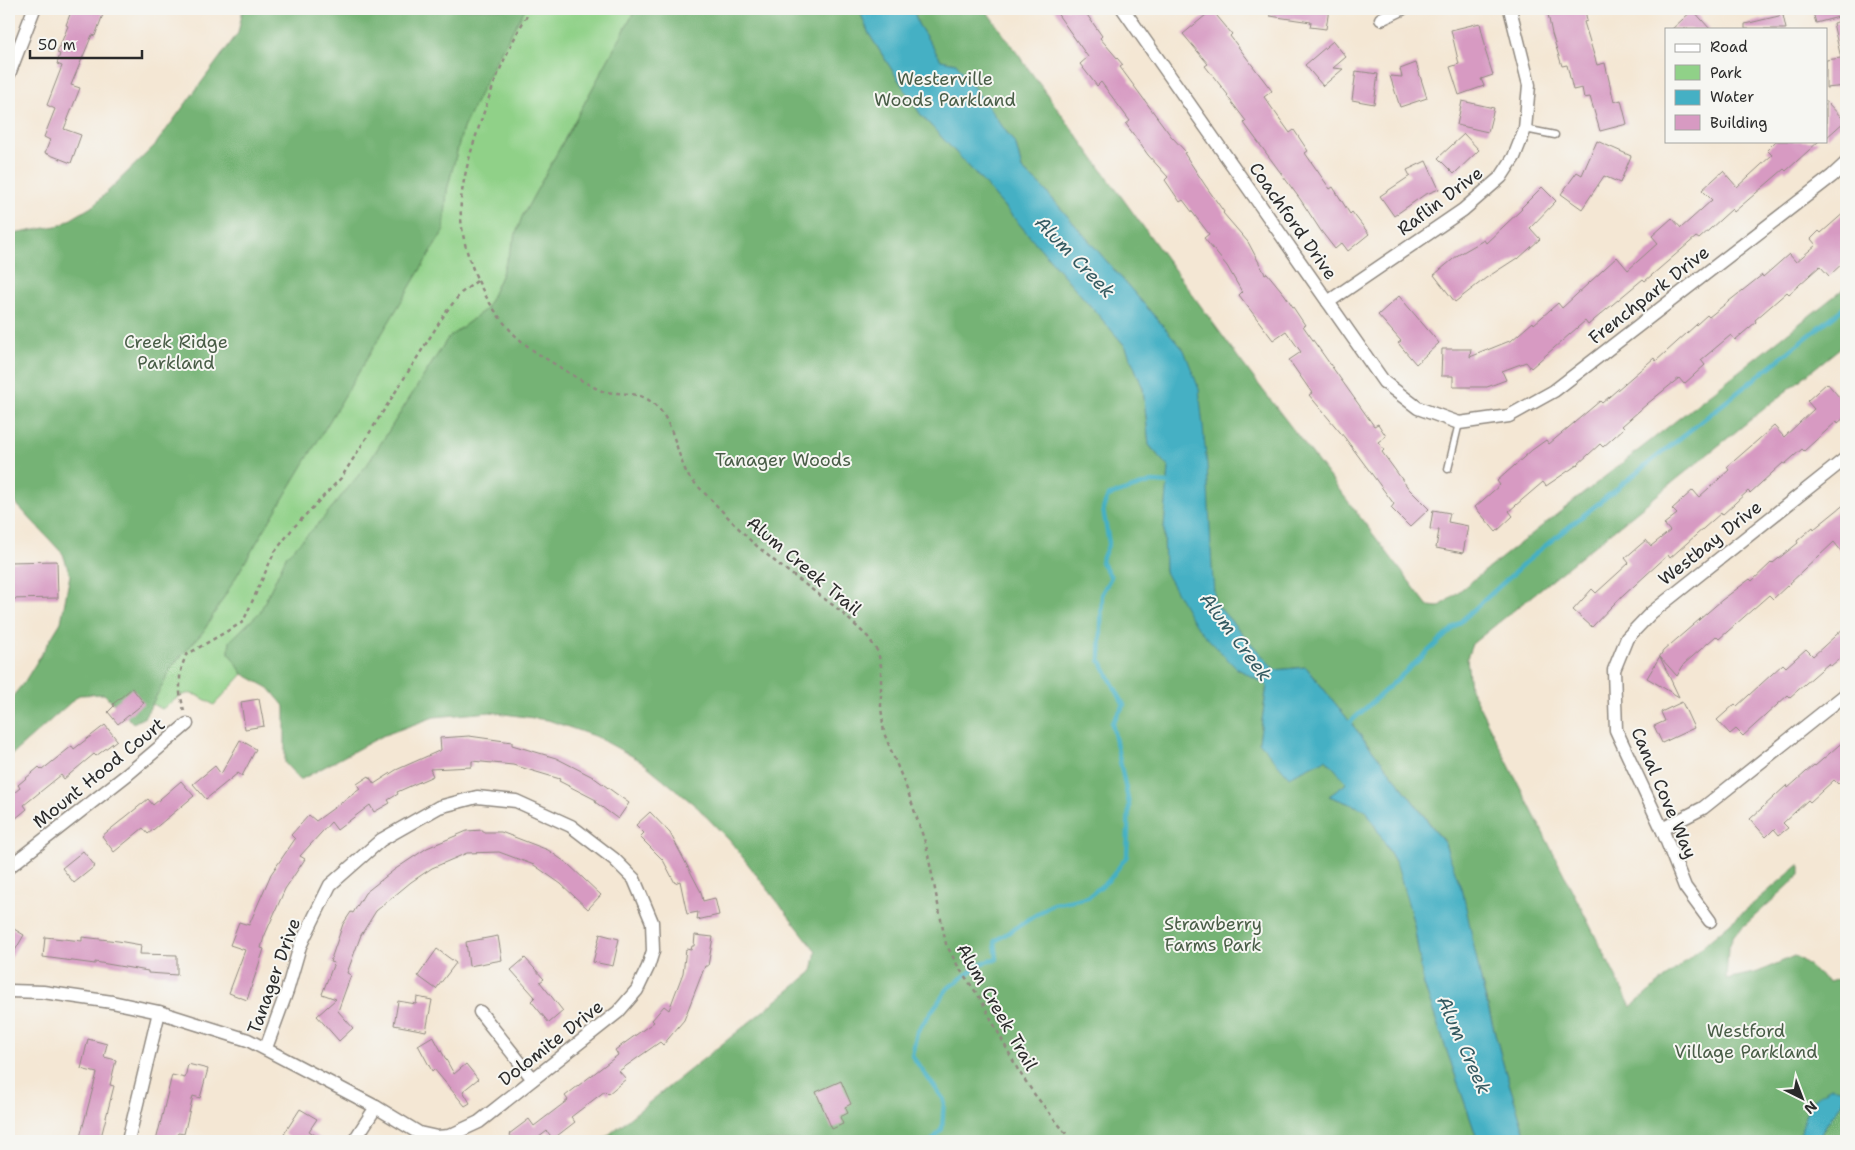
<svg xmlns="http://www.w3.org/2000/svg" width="1855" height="1150" viewBox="0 0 1855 1150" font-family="'Shantell Sans',sans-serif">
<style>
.green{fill:#90d188;stroke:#5e7e5a}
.forest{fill:#74b374;stroke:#506f50}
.water{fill:#45b0c4;stroke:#386e78}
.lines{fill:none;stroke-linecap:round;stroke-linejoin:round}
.stream{stroke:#45b0c4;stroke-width:4.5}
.building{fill:#d79ac2}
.lane-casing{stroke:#908980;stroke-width:9}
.street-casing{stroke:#908980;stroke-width:15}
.path{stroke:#908980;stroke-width:2.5;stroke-dasharray:4 4;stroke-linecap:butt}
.lane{stroke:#fff;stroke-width:6}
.street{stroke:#fff;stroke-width:12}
.labels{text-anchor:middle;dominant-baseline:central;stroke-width:4;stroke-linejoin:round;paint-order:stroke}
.park-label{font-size:18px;fill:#495d47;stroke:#f6f6f2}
.street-label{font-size:18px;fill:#2b2b2b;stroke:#f6f6f2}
.water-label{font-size:19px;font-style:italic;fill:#345a61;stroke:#f6f6f2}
</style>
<rect width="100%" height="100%" fill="#f6f6f2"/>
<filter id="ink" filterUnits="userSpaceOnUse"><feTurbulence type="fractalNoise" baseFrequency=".02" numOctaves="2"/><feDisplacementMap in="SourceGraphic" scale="10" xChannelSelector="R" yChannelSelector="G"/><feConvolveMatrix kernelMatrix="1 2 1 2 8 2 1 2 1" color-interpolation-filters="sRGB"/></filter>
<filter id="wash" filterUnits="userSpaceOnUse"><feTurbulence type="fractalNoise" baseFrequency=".0096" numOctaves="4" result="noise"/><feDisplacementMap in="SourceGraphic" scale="20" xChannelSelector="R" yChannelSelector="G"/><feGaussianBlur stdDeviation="1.12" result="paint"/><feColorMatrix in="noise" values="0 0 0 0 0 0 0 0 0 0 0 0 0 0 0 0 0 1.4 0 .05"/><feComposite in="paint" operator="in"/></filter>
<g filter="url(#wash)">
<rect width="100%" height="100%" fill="#f4e7d4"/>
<path class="green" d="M525,9h111l-114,208 -21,59 -15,33 -38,29 -81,127 -47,57 -33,33 -27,57 -30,29 -1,12 14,21 -29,31c-27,-17 -27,-14 -52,4l-10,-5 21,-39 30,-33 241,-402 3,-40 16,-62 33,-69z"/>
<g class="forest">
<polygon points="243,9 525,9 496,60 463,128 447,190 444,230 203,632 173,665 145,717 133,723 104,694 79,695 9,757 9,701 25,681 61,622 70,575 63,554 9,496 9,235 61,225 93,206 155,145 238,33"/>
<polygon points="636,9 859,9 869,34 921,115 975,173 1126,347 1143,388 1149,445 1169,468 1164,528 1165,572 1236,668 1267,684 1259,742 1326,759 1348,783 1329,796 1366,810 1397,865 1414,924 1423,982 1478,1141 601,1141 812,972 816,951 730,841 697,807 641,761 597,737 548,720 490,712 434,717 382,736 300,780 285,763 285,707 269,688 243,674 229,653 230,641 260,612 287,555 320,522 367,465 448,338 486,309 501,276 522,217"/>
<path d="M913,9h72l255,351 188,246 11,1 407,-320v56l-374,301 -5,14 3,30 161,319 169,-143v11l-66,60 -6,14 -2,30 32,-7 36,-16c14,6 22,19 35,26l17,-5v164h-28l8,-17 16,-21 -34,5 -9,32 -3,1h-265l-7,-10 -20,-64 -59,-224 -46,-60 -93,-116 -31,3 -60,-67 -31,-253 -141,-162 -21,-19 -6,-24 -60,-82 -15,-3 -23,-36z"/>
</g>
<g class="water">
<polygon points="859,9 913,9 918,24 941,60 956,63 1016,145 1022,169 1043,188 1184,350 1199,389 1207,465 1212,569 1215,603 1275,670 1306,667 1399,783 1445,844 1463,893 1482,985 1504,1067 1524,1131 1531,1141 1478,1141 1423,982 1414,924 1397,865 1366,810 1329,796 1347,783 1326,759 1289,777 1259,742 1267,685 1236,668 1195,625 1165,572 1164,528 1169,468 1149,445 1143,388 1126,347 975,173 921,115 869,34"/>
<path d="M1831,1087l9,2 5,6 -3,8 -16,21 -8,17h-22l3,-1c7,-27 6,-39 32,-53z"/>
</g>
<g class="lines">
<g class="stream">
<polyline points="1346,726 1536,553 1846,306"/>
<polyline points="932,1141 942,1129 944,1100 912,1056 917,1032 948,988 982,963 997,959 995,941 1053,904 1088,897 1110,879 1127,856 1129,804 1112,723 1124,705 1100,660 1102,593 1111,577 1101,562 1109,543 1103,509 1108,496 1152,482 1172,483"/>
</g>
</g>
<g id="blocks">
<g class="building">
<polygon points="72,9 105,9 95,36 92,35 71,85 80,88 64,129 81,135 71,163 45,153 50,140 44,137 55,109 47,105 62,66 57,64 60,54 57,53 68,26 66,25"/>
<polygon points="1054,9 1083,9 1102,36 1100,38 1123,65 1120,67 1171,136 1186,152 1184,153 1205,185 1224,212 1223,213 1248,242 1265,274 1267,273 1285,295 1305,325 1303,326 1374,426 1378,424 1386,436 1378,442 1384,450 1382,452 1409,489 1429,509 1410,527 1391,508 1394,504 1345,438 1309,395 1312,393 1289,360 1301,352 1286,331 1273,340 1239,295 1242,292 1227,266 1204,238 1209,234 1183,200 1180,202 1165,180 1168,177 1148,155 1126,124 1130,121 1101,82 1097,86 1080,64 1088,57"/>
<polygon points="1271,9 1329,9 1326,29 1310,27 1311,22 1270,16"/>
<polygon points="1547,9 1585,9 1587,21 1584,22 1597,65 1605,63 1614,102 1621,100 1627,124 1600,131 1590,97 1584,98 1582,88 1573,90 1567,65 1562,66 1552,34"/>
<polygon points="1812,9 1846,9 1846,15 1816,23"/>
<polygon points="1212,10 1232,34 1230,36 1272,91 1264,97 1290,133 1294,130 1308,151 1305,153 1330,189 1333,187 1350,214 1352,212 1369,234 1348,251 1342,243 1335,249 1321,231 1300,199 1244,123 1246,121 1227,96 1228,95 1205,66 1208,64 1183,34"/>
<polygon points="1693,10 1710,29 1672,29"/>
<polygon points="1783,15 1786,29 1745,29 1745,24"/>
<polygon points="1846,20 1846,86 1826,88 1826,60 1841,58 1833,23"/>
<polygon points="1480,23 1486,49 1485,50 1493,75 1481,79 1484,86 1459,95 1450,67 1459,64 1451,30"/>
<polygon points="1333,41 1346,57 1333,68 1343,69 1323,86 1305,65"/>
<polygon points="1416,63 1427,98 1400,107 1390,76 1402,77 1400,69"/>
<polygon points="1356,71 1378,74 1374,104 1352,100"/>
<polygon points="1462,101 1494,108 1488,132 1457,125"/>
<polygon points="1826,101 1845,121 1826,138"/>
<polygon points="1464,134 1479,150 1454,174 1438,158"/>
<polygon points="1597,141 1631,156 1620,183 1604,176 1582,209 1561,194 1577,172 1582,175"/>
<polygon points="1776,141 1819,141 1786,171 1784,169 1734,212 1732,209 1699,239 1696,237 1645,281 1643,279 1588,325 1585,321 1531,368 1526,362 1502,371 1506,380 1487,387 1453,387 1453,376 1441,376 1442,349 1471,349 1470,357 1512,340 1533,322 1534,324 1558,303 1562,308 1617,257 1628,270 1658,243 1652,236 1672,218 1681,228 1712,200 1702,190 1723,171 1737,187 1772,155 1767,150"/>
<polygon points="1426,161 1439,189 1424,195 1394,216 1380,196 1410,176 1407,170"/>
<polygon points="1542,187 1556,201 1530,228 1540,239 1518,259 1517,258 1486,278 1455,302 1434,275 1458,255 1484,240 1486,243 1522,209 1521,208"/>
<polygon points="1846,211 1846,260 1829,276 1820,266 1789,294 1787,292 1755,320 1756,322 1735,340 1731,335 1701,360 1705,365 1684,384 1679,378 1647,404 1622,426 1624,428 1603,447 1600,444 1577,465 1546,486 1543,482 1509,511 1513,516 1496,532 1475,507 1500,485 1497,481 1532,450 1546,440 1549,444 1600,401 1602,403 1654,358 1656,361 1707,315 1709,317 1762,275 1763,277 1789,254 1796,262 1816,245 1811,239 1819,231 1821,233"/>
<polygon points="1399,296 1439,343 1416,364 1398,343 1401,341 1378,315"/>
<polygon points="1827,383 1846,405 1846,416 1838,423 1837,421 1804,451 1802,449 1785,464 1783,463 1750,493 1748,491 1722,515 1721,513 1670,558 1668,555 1613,605 1592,627 1573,610 1592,589 1596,593 1629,563 1625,558 1646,540 1651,546 1670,531 1664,524 1677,514 1672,509 1693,490 1699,497 1729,470 1727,467 1774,426 1784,437 1814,409 1807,401"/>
<polygon points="1846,503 1846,557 1834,542 1773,599 1769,595 1719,639 1716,636 1684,664 1677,676 1660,657 1679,697 1647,678 1663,651 1722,600 1750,579 1752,581 1772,562 1773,563 1798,543 1797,541 1813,527 1814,529"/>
<polygon points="1433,510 1450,513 1448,522 1468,526 1463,553 1436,548 1439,530 1430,529"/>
<polygon points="57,561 58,598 9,599 9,562"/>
<polygon points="1846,626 1846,653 1831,666 1828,664 1790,697 1788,695 1743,736 1736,729 1730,734 1717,720 1735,704 1737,706 1783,664 1786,667 1806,649 1813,656"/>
<polygon points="132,688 144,703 118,724 108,712 114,706 113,704"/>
<polygon points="259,699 264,726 245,729 241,702"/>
<polygon points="1682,702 1694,728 1662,743 1654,726 1665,721 1661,712"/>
<polygon points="105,725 117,740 96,756 94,754 64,779 61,775 24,805 27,809 9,824 9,797 20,788 18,785 39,767 42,770 72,746 74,749"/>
<polygon points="469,736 512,742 512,745 556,758 593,777 629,803 618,819 595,802 596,800 559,781 560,779 513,765 472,761 472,767 430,769 433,776 397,792 398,794 388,800 390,803 374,812 370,805 337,830 331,822 300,856 305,859 285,889 264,937 261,948 264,949 247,1000 229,993 245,950 230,945 239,922 249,925 271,874 295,839 291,835 309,815 316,821 360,789 357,784 369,776 374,784 396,770 441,750 440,738"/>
<polygon points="1846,739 1846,776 1838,784 1834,780 1810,802 1808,800 1783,823 1788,828 1779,835 1774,829 1766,837 1750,819 1787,785 1788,788 1814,765 1815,766"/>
<polygon points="240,740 256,749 242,776 238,773 206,799 193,784 215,766 221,774"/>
<polygon points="181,781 194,796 148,834 143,828 114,852 102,836 148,799 153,805"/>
<polygon points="650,812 670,833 701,892 703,901 715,898 719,915 697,920 698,912 687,914 680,881 675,883 663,860 640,837 644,833 636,825"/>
<polygon points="483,830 483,832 501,832 548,850 568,864 601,895 588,909 561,884 534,865 499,852 467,853 432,868 411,882 376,911 361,935 347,973 351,975 338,1011 353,1028 339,1041 317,1016 336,999 322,994 334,963 330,962 343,924 351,912 353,913 365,893 394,870 427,848 467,831"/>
<polygon points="83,851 95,866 74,883 62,868"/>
<polygon points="9,926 24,935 9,961"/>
<polygon points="600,934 619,939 613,966 593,962"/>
<polygon points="695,935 713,937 708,966 705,966 684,1020 663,1045 660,1042 619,1071 626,1079 608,1094 605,1091 571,1117 575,1122 553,1139 547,1131 534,1141 515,1141 509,1134 529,1119 534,1126 568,1100 565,1096 618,1055 615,1050 654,1022 652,1020 664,1006 669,1010 683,973 686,949 691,950 692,946 694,946"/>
<polygon points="498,936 502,960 469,966 466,942"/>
<polygon points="45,937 82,941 82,937 118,941 141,945 140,954 177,955 177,975 148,973 148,971 95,962 95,964 43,957"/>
<polygon points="437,949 456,963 436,989 418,976"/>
<polygon points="525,958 544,979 540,982 563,1011 549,1023 531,1001 535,997 511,970"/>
<polygon points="417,997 432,1000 426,1031 394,1025 398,1001 416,1004"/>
<polygon points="433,1036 454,1074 466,1064 478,1079 463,1091 470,1103 465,1106 434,1069 432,1071 418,1045"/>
<polygon points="88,1039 107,1044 104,1057 116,1060 110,1085 114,1086 100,1141 79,1141 97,1073 81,1069"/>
<polygon points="188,1064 208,1069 200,1098 193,1096 184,1134 178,1133 176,1141 156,1141 172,1075 185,1078"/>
<polygon points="841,1081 851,1104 845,1107 848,1113 840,1117 843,1124 832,1129 816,1092"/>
<polygon points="300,1109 317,1119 309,1131 324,1141 295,1141 284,1134"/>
</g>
</g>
</g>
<g filter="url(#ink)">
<use href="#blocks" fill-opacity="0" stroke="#908980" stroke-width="1"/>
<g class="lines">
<g class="lane-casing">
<g id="lane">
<polyline points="1525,129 1555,135"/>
<polyline points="1448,469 1459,423"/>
</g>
</g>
<g class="street-casing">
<g id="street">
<polyline points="1123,9 1384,382 1418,408 1459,423 1509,416 1554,391 1832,176 1846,163"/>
<polyline points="1381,19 1402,9"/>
<polyline points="9,74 34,9"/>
<polyline points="1328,302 1463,210 1501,177 1514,157 1525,129 1529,85 1510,9"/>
<polyline points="1662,829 1703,808 1846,694"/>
<polyline points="9,867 128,774 187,724"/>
<polyline points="1710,921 1685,887 1662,829 1616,730 1614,670 1627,638 1651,613 1846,458"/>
<polyline points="9,991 43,992 112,1002 159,1012 248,1040 376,1107 419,1133 437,1137 449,1136 479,1122 618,1012 637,990 648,967 653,951 652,922 634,879 614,859 571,826 516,801 477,797 439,807 381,840 330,885 300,946 287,991 266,1048"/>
<polyline points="480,1012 533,1079"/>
<polyline points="128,1141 159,1012"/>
<polyline points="354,1141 376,1107"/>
</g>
</g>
<g class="path">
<path d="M531,9c-20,32 -35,67 -47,103 -9,26 -18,53 -22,80 -8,49 21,114 57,147 9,8 20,16 31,22 12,8 40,25 52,30 15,4 35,0 48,10 25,17 25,53 39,76l62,64 27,23 60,45 30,28 10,15 3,14v41l3,26 24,59 18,53 20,99 13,24 21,30 38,72 17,25 37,46"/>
<polyline points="184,711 180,693 180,677 182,666 186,655 243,622 274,553 293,528 341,478 446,312 461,293 477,281"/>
</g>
<use href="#lane" class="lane"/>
<use href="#street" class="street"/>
</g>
</g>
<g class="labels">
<g class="park-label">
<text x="945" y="79">Westerville<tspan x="945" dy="21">Woods Parkland</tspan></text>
<text x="176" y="342">Creek Ridge<tspan x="176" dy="21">Parkland</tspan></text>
<text x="783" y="460">Tanager Woods</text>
<text x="1213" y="924">Strawberry<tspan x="1213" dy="21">Farms Park</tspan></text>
<text x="1746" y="1031">Westford<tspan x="1746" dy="21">Village Parkland</tspan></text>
</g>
<g class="street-label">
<text transform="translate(1440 201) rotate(-37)">Raflin Drive</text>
<text transform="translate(1293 221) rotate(55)">Coachford Drive</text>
<text transform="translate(1649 295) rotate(-38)">Frenchpark Drive</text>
<text transform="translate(1710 543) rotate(-38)">Westbay Drive</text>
<text transform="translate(804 566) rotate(40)">Alum Creek Trail</text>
<text transform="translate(99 773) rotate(-39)">Mount Hood Court</text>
<text transform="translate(1664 793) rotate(67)">Canal Cove Way</text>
<text transform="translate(274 976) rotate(-70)">Tanager Drive</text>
<text transform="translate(997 1007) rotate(60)">Alum Creek Trail</text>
<text transform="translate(551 1043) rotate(-38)">Dolomite Drive</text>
</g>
<g class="water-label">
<text transform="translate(1075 257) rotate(46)">Alum Creek</text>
<text transform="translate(1236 637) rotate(53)">Alum Creek</text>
<text transform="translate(1464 1045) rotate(66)">Alum Creek</text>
</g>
</g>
<rect width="1855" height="1150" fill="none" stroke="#f6f6f2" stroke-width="30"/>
<rect x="1665" y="28" width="162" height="115" fill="#f6f6f2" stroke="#a5a5a2"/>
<rect x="1675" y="44" width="25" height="8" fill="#ffffff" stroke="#a5a5a2"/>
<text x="1710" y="52" font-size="15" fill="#2b2b2b">Road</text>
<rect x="1675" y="65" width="25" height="15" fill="#90d188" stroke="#a5a5a2"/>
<text x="1710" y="78" font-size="15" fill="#2b2b2b">Park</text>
<rect x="1675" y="90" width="25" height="15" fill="#45b0c4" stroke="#a5a5a2"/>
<text x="1710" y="102" font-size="15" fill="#2b2b2b">Water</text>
<rect x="1675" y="115" width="25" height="15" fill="#d79ac2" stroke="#a5a5a2"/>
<text x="1710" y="128" font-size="15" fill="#2b2b2b">Building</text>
<g transform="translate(1802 1098) rotate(138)" stroke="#f6f6f2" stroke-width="4" paint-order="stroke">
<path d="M0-4L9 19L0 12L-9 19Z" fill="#2b2b2b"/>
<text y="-8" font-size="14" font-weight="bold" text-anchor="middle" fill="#2b2b2b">N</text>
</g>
<path d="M30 50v8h112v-8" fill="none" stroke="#2b2b2b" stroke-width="2.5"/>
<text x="38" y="50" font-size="15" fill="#2b2b2b" stroke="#f6f6f2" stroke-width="4" paint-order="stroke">50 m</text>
</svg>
